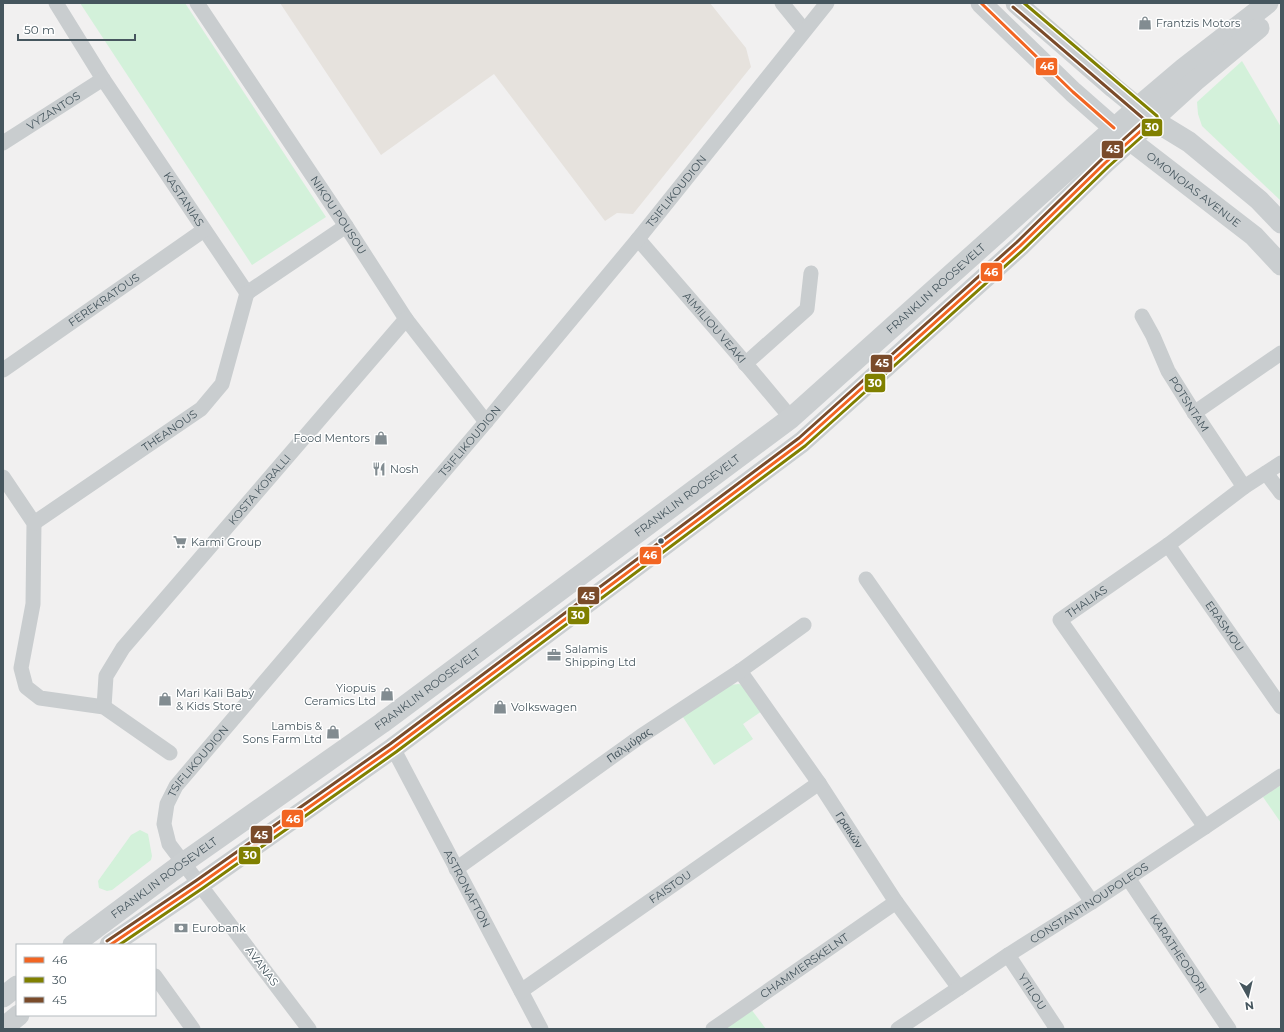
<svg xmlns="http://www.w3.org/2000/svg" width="1284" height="1032" viewBox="0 0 1284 1032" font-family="Montserrat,sans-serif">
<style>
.commercial{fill:#e6e2dd}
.green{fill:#d3f1da}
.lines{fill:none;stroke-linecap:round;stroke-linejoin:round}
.minor{stroke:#c9cdcf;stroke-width:15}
.secondary{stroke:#caced0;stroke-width:21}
.bus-1-casing{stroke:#fff;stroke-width:6}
.bus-2-casing{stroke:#fff;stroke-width:6}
.bus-3-casing{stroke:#fff;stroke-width:6}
.bus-1{stroke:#f26522;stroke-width:3}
.bus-2{stroke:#808000;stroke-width:3}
.bus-3{stroke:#7a4b2a;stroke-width:3}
.bus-dot{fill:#46565e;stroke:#fff;stroke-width:1.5}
.labels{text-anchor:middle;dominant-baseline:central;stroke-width:3;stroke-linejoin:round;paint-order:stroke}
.poi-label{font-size:11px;fill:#46565e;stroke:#fff;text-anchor:start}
.street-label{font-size:11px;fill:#46565e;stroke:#fff}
.line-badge{stroke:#fff;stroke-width:1.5}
.badge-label{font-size:11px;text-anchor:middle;font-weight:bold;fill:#fff}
</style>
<rect width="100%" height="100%" fill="#f1f0f0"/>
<polygon class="commercial" points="280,3 710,3 746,48 751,67 633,214 617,213 605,221 494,74 381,155"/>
<g class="green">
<polygon points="80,3 185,3 326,217 252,265"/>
<polygon points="1242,61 1281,127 1281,201 1202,126 1198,114 1197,102"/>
<polygon points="739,684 746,687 762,711 743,724 753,739 714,765 681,714 729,685"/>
<polygon points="1281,785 1281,823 1263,797"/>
<polygon points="140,830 148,834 152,856 151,860 112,890 107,891 99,888 98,881 131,835"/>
<polygon points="751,1009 766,1029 722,1029"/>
</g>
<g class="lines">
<g class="minor">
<path id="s1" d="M56,3l47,76 144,214 99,-67"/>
<path id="s2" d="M197,3l149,223 60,93 80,103"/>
<polyline points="782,3 804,30"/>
<path id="s3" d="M3,143l100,-64"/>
<path id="s4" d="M638,239l102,118 51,61"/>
<path id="s5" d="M1142,316l11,20 15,35 22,35 54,81"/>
<polyline points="745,364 807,309 811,273"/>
<path id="s6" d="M3,370l201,-140"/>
<polyline points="1194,413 1281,353"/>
<polyline points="1266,473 1281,493"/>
<polyline points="3,477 34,523 33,604 21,668 26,687 40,698 104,707 170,753"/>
<path id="s7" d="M34,523l167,-114 21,-25 25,-91"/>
<path id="s8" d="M1168,545l113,162"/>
<polyline points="866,579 1092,902"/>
<path id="s9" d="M740,671l79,112 77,119 63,86"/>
<path id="s10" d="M104,707l2,-31 17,-28 283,-329"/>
<path id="s11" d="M393,748l148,281"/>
<path id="s12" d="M1205,827l-145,-207 108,-75 76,-58 37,-24"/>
<path id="s13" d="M456,869l185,-133 99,-65 64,-46"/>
<path id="s14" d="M1128,878l101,151"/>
<path id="s15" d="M1008,955l49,74"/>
<polyline points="155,976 193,1029"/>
<path id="s16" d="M521,991l298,-208"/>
<path id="s17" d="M309,1029l-140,-185 -5,-20 3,-20 9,-18 310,-364 152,-183 189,-236"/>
<path id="s18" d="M713,1029l183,-127"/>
<path id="s19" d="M898,1029l110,-74 84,-53 113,-75 76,-51"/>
</g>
<g class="secondary">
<path id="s20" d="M981,3l92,89 41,36 140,108 27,29"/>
<polyline points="1016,3 1114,88 1153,120 1189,142 1259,200 1281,223"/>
<path id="s21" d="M73,945l110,-82 199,-140 409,-305 347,-311 46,-39 84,-65"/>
<polyline points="110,945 200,884 393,748 802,442 1020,246 1105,163 1195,81 1259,28"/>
<polyline points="3,997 17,986"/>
<polyline points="3,1028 19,1015"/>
</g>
<g class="bus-1-casing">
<g id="bus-1">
<polyline points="981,3 1073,92 1114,128"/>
<polyline points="110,945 200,884 393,748 802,442 1020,246 1105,163 1153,120"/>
</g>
</g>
<g class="bus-2-casing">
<polyline id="bus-2" points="119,945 203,888 396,752 805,446 1023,250 1108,167 1157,123 1158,120 1157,116 1024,3"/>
</g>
<g class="bus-3-casing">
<polyline id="bus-3" points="107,941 197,880 390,744 799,438 1017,242 1102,159 1145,120 1013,7"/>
</g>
<use href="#bus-1" class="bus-1"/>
<use href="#bus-2" class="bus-2"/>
<use href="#bus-3" class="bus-3"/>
</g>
<defs>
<g id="shop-bare" transform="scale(1.08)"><path d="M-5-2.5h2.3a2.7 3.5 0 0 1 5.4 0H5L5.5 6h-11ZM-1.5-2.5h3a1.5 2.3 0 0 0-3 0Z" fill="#828c91" stroke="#fff" stroke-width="2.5" paint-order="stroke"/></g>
<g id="restaurant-bare" transform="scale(1.08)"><path d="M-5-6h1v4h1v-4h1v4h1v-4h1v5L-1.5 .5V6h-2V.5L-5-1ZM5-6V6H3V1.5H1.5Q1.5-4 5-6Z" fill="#828c91" stroke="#fff" stroke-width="2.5" paint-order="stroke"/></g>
<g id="supermarket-bare" transform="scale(1.08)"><path d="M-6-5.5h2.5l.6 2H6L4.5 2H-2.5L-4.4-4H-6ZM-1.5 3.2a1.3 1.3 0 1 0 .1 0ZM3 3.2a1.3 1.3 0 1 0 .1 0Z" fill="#828c91" stroke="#fff" stroke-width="2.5" paint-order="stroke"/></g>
<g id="office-bare" transform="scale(1.08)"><path d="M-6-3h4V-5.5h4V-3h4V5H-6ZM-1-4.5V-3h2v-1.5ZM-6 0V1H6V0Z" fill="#828c91" stroke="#fff" stroke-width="2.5" paint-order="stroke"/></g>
<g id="bank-bare" transform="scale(1.08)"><path d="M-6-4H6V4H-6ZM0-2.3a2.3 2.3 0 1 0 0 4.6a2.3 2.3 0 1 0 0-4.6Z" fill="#828c91" stroke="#fff" stroke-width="2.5" paint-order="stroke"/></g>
</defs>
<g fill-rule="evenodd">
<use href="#shop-bare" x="1145" y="23"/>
<use href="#shop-bare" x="381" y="438"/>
<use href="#restaurant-bare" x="379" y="469"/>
<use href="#supermarket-bare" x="180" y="542"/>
<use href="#office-bare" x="554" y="655"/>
<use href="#shop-bare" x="387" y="694"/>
<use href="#shop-bare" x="165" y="699"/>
<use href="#shop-bare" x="500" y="707"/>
<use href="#shop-bare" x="333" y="732"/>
<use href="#bank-bare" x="181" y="928"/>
</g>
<circle class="bus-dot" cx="661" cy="541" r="3.5"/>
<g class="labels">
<g class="poi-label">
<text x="1156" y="23">Frantzis Motors</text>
<text x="370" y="438" text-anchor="end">Food Mentors</text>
<text x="390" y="469">Nosh</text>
<text x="191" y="542">Karmi Group</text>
<text x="565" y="649">Salamis<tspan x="565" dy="13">Shipping Ltd</tspan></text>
<text x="376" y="688" text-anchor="end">Yiopuis<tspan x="376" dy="13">Ceramics Ltd</tspan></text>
<text x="176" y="693">Mari Kali Baby<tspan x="176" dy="13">&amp; Kids Store</tspan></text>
<text x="511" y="707">Volkswagen</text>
<text x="322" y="726" text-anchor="end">Lambis &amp;<tspan x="322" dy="13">Sons Farm Ltd</tspan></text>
<text x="192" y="928">Eurobank</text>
</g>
<g class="street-label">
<text stroke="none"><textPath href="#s3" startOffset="60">VYZANTOS</textPath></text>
<text stroke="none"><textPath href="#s20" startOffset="283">OMONOIAS AVENUE</textPath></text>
<text stroke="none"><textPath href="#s17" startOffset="1070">TSIFLIKOUDION</textPath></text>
<text stroke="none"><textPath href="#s1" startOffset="234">KASTANIAS</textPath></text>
<text stroke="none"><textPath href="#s2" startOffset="255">NIKOU POUSOU</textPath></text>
<text stroke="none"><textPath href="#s21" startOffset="1085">FRANKLIN ROOSEVELT</textPath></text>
<text stroke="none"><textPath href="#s6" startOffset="123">FEREKRATOUS</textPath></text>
<text stroke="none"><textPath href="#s4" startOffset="117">AIMILIOU VEAKI</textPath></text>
<text stroke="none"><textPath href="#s5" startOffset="100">POTSNTAM</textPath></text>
<text stroke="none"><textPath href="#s7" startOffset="164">THEANOUS</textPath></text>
<text stroke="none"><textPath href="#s17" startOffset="746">TSIFLIKOUDION</textPath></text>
<text stroke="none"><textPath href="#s10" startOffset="273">KOSTA KORALLI</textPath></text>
<text stroke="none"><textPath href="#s21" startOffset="761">FRANKLIN ROOSEVELT</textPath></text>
<text stroke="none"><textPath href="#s12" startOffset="285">THALIAS</textPath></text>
<text stroke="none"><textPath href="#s8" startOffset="99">ERASMOU</textPath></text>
<text stroke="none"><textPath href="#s21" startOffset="437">FRANKLIN ROOSEVELT</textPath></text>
<text stroke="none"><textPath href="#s13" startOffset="213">Παλμύρας</textPath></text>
<text stroke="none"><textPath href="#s17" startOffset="326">TSIFLIKOUDION</textPath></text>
<text stroke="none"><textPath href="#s9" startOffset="193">Γραικών</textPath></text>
<text stroke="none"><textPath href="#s21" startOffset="113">FRANKLIN ROOSEVELT</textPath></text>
<text stroke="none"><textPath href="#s16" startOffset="182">FAISTOU</textPath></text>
<text stroke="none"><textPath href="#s11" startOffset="159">ASTRONAFTON</textPath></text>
<text stroke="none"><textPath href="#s19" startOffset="229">CONSTANTINOUPOLEOS</textPath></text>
<text stroke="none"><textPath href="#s14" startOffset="91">KARATHEODORI</textPath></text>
<text stroke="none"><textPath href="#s18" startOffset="111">CHAMMERSKELNT</textPath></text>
<text transform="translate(262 966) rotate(53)">AVANAS</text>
<text stroke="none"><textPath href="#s15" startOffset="44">YTILOU</textPath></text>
</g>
</g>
<g class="line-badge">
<rect x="1035" y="57" width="23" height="19" rx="4" fill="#f26522"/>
<rect x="1141" y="118" width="22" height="19" rx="4" fill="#808000"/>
<rect x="1101" y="140" width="23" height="19" rx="4" fill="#7a4b2a"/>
<rect x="980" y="262" width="23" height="20" rx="4" fill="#f26522"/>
<rect x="870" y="354" width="23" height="19" rx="4" fill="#7a4b2a"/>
<rect x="864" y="373" width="22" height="20" rx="4" fill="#808000"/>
<rect x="639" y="546" width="23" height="19" rx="4" fill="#f26522"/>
<rect x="577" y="586" width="23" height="19" rx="4" fill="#7a4b2a"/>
<rect x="567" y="606" width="23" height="19" rx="4" fill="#808000"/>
<rect x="281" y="809" width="23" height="19" rx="4" fill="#f26522"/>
<rect x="250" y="825" width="23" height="19" rx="4" fill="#7a4b2a"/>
<rect x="238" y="846" width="23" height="19" rx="4" fill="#808000"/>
</g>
<g class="badge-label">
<text x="1047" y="70">46</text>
<text x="1152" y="131">30</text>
<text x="1113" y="153">45</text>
<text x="991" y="276">46</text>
<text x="882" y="367">45</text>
<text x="875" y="387">30</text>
<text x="650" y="559">46</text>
<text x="588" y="600">45</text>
<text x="578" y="619">30</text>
<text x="293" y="823">46</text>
<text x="261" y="839">45</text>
<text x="250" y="859">30</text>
</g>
<rect width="1284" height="1032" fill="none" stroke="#46565e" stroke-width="8"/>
<rect x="16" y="944" width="140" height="72" fill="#ffffff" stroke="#b5bbbf"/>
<rect x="24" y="957" width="20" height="6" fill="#f26522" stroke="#b5bbbf"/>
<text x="52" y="964" font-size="12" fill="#46565e">46</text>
<rect x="24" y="977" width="20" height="6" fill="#808000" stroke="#b5bbbf"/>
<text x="52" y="984" font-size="12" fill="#46565e">30</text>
<rect x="24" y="997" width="20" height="6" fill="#7a4b2a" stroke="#b5bbbf"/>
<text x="52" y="1004" font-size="12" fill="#46565e">45</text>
<g transform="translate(1248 996) rotate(172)" stroke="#ffffff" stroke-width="3" paint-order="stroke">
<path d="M0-3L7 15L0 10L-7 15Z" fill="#46565e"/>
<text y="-6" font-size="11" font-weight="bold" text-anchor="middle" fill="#46565e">N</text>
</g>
<path d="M18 34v6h117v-6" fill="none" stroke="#46565e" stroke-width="2"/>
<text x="24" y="34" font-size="12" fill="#46565e" stroke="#ffffff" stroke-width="3" paint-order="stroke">50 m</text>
</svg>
